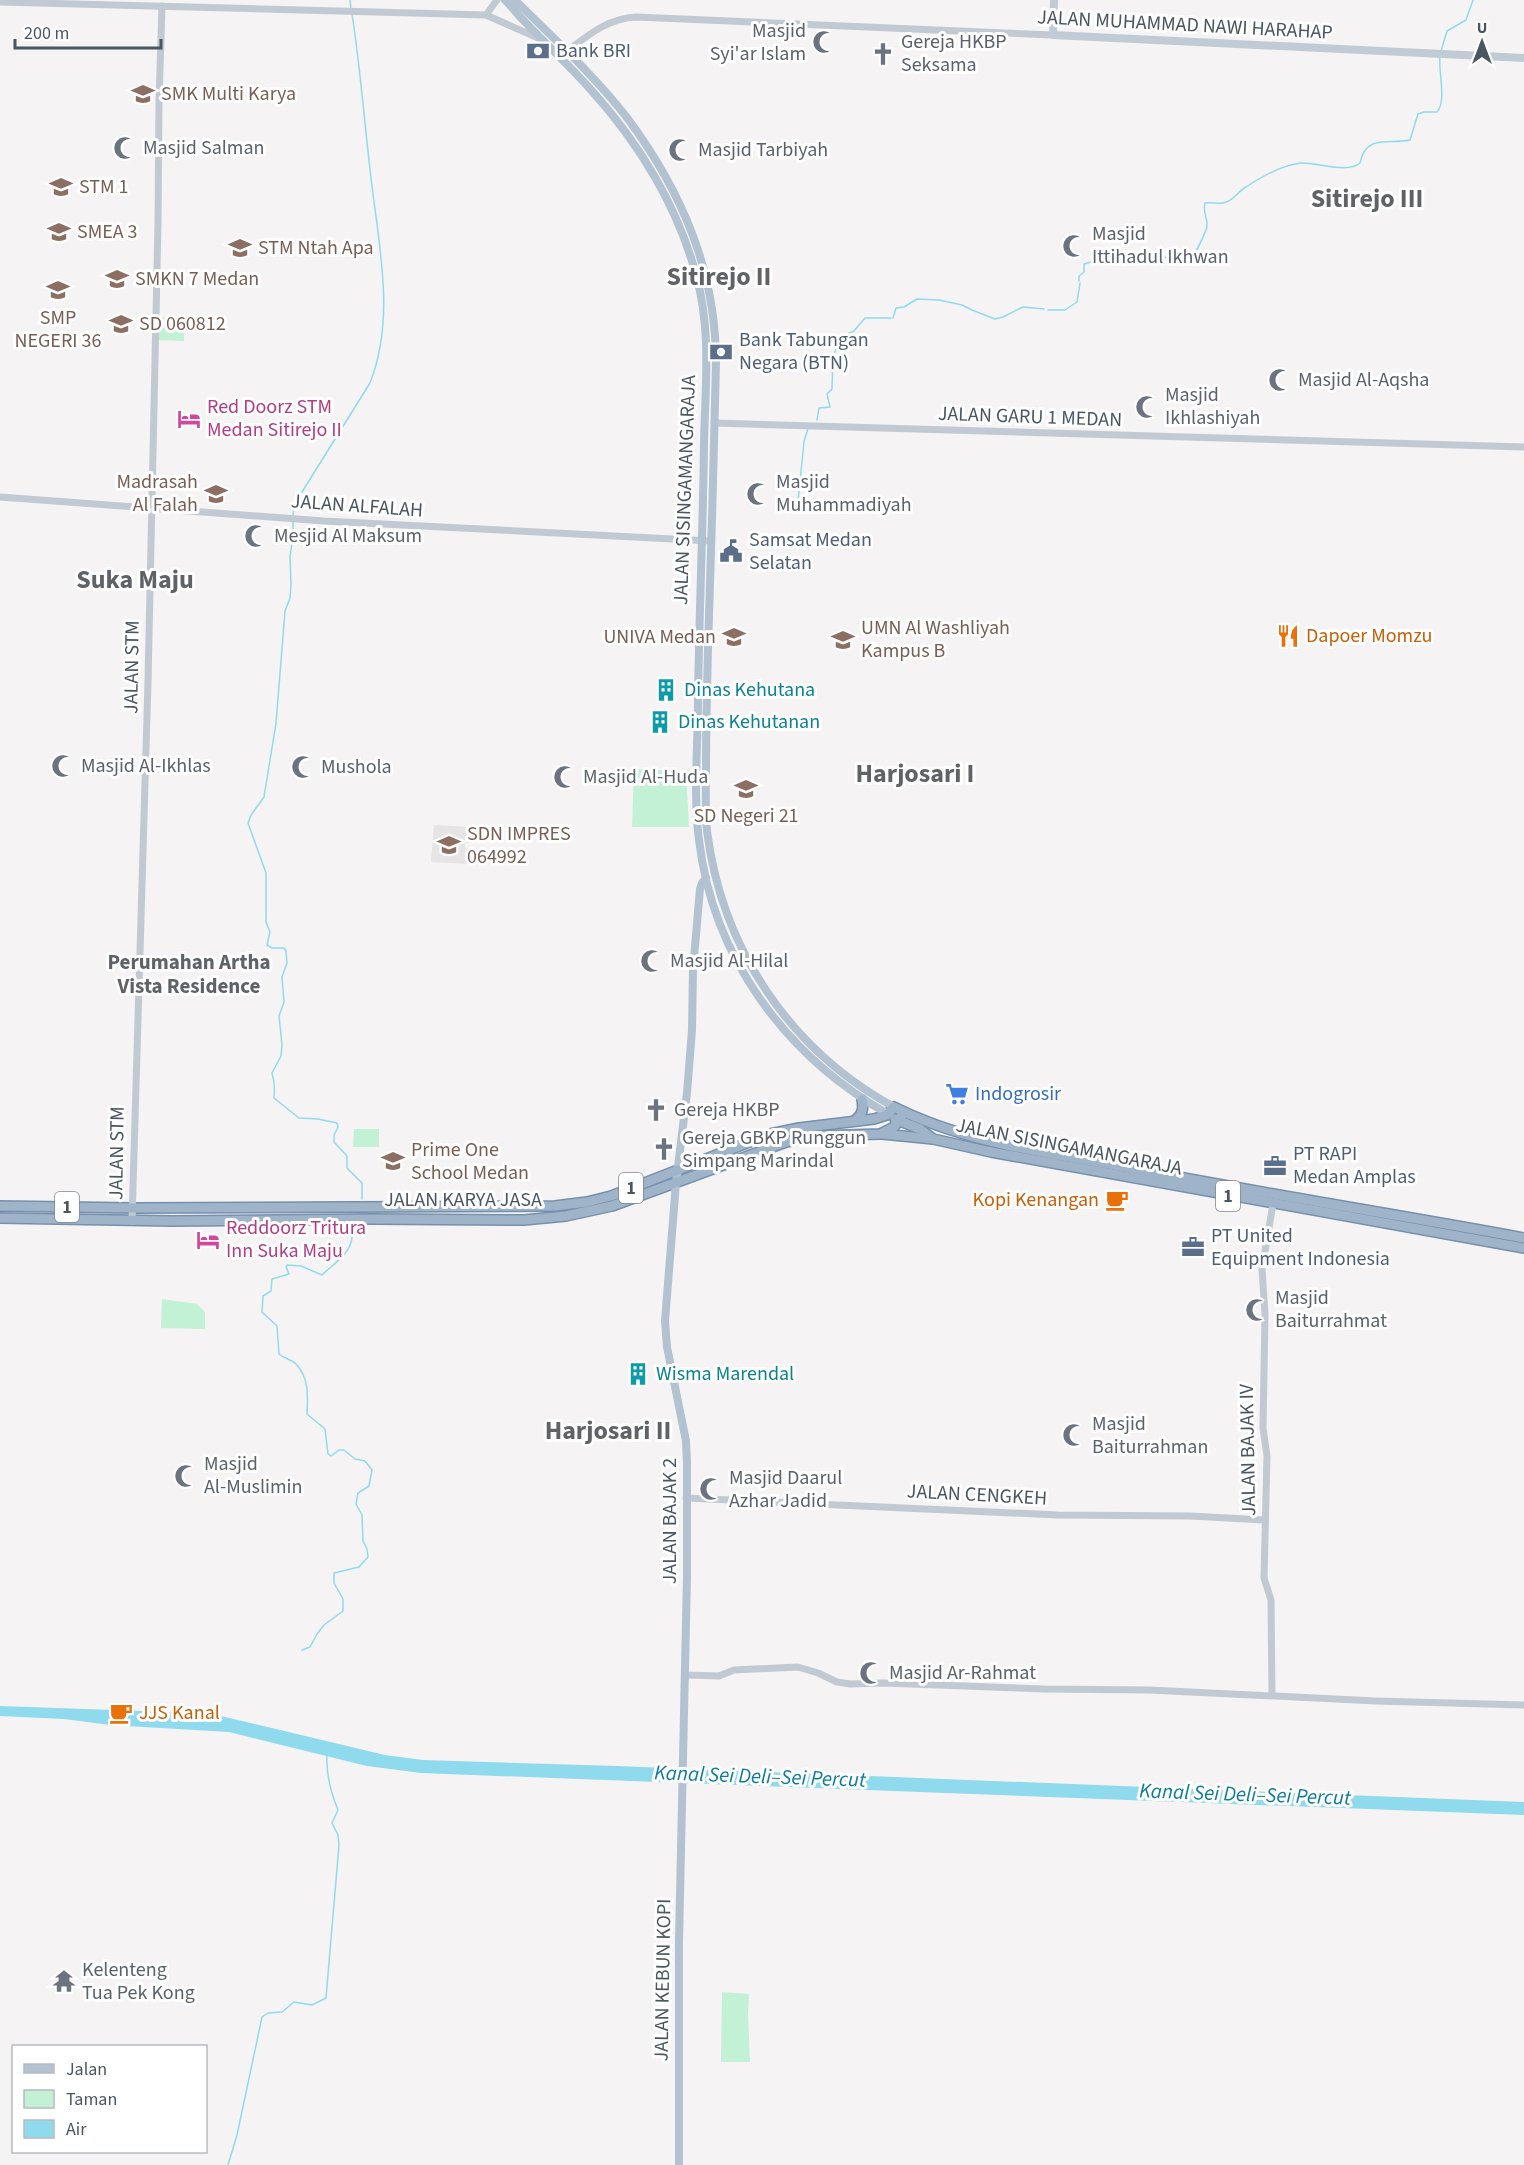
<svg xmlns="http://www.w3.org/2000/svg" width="1524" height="2165" viewBox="0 0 1524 2165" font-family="'Source Sans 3',sans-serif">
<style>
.education{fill:#e6e4e5}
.green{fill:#c3f1d5}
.water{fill:#90daee}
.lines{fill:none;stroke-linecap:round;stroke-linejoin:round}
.stream{stroke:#90daee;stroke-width:1.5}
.trunk-casing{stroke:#7690ad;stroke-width:12}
.tertiary{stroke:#c1cad2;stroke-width:7}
.secondary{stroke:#c1cbd6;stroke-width:8}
.primary{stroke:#b3c2d1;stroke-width:8}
.trunk{stroke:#9fb4c9;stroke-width:9}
.labels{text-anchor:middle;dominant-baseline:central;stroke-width:6;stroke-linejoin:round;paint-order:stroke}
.shield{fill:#fff;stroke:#808990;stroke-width:1.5}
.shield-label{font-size:18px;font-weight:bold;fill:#4a5661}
.street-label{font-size:20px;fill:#4a5661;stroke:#fff}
.worship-label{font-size:20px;fill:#5b616d;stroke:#fff;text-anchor:start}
.service-label{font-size:20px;fill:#4e5e75;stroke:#fff;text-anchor:start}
.education-label{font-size:20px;fill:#785e54;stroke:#fff;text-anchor:start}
.hotel-label{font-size:20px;fill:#b23c85;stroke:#fff;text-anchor:start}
.food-label{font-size:20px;fill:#c56008;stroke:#fff;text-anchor:start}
.culture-label{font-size:20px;fill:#0d838f;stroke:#fff;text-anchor:start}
.shop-label{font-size:20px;fill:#366cbe;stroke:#fff;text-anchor:start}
.neighbourhood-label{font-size:21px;font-weight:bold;fill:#5f6368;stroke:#fff}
.water-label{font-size:21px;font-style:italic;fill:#0c7c9b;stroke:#fff}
.district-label{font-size:26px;font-weight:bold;fill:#5f6368;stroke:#fff}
</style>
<rect width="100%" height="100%" fill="#f5f3f3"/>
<polygon class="education" points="434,825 472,827 473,843 465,843 465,848 472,848 469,864 431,862"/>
<g class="green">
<polygon points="157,317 184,318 184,341 157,340"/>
<polygon points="634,769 686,771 689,827 632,827"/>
<polygon points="354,1129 379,1129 379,1147 353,1147"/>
<polygon points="162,1299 197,1304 205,1312 205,1329 161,1328"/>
<polygon points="722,1992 749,1994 748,2015 750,2062 721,2062"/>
</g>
<polygon class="water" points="0,1706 170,1712 221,1716 385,1755 423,1760 617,1766 1524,1802 1524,1815 421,1773 367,1766 229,1732 110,1725 64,1719 0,1716"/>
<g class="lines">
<g class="stream">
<polyline points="350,0 351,9"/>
<polyline points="1441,51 1447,31 1466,20 1473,0"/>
<path d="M1079,281v-5l5,-4v-8c18,-6 59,-14 78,-8 7,2 12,9 21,7 11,-3 19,-23 23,-33 4,-9 -4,-17 -1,-27 6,-1 13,1 18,0 11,-2 14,-11 23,-16 15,-10 36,-22 55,-24 16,-1 46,11 59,0 6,-30 30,-18 50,-23l8,-26 6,-2h13c10,-11 1,-40 3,-56"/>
<polyline points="1048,310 1065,310 1077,302 1080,283"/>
<polyline points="893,318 896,308 904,307 917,299 939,300 962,305 972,310 995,319 1003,317 1023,307 1044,309"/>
<polyline points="817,420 819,408 830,407 827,394 832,389 833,357 841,337 854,331 865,318 891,318"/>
<polyline points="798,501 804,442 808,428"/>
<path d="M293,515l1,-7 8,-16 68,-109c27,-68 7,-145 0,-214 -6,-51 -10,-104 -18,-155"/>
<path d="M293,520v17l-3,19 1,28 -1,14 -5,13 -9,112 -12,74 -13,18 -3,8 18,50v49l4,10 -3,13 5,3h12l2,3 1,12 -5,14 2,25 -5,14 3,29 -1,11 -9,17c3,10 3,16 2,25l25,20 19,1 19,4 1,4 -4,8v7l13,14v12l15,15v16"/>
<path d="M302,1650l8,-3 7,-13 7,-9 19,-14v-12l-9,-16v-10l25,-6 9,-10 -1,-8 -4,-8 -1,-26 -6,-11 2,-11 11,-7 3,-16 -7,-9 -10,-2 -11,-9h-5l-8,6 -3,-2 -3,-25 -18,-15c1,-19 2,-36 -11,-50 -4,-4 -12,-6 -17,-10l-2,-28 -15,-14 1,-16 8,-5 1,-12 17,-5 -3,-7 1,-2 14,1 21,9c11,-11 29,-21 30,-38"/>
<path d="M228,2165l9,-30 25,-118 6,-4 14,-1 12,-10 18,3 14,-7 13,-153 -1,-10 -6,-12 6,-13c-7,-17 -12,-37 -11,-55"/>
</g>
<g class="trunk-casing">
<g id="trunk">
<polyline points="895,1119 920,1129 933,1139 991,1152 1524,1248"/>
<path d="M854,1121c8,-6 10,-11 8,-21"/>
<polyline points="882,1134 933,1139"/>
<path d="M0,1206l133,2 422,-2 32,-4 24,-6 159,-62 29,-6 75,-9 13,-4 7,-8c74,37 156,46 236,61 131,25 263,46 394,70"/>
<polyline points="0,1218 172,1221 370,1219 524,1220 566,1216 612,1206 786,1142 816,1136 880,1134 894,1127 904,1112"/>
</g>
</g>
<g class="tertiary">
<polyline points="0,2 486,15 538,38"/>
<polyline points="486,15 497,0"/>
<path d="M566,52c21,-16 42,-34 70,-35l417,18"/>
<polyline points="715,423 1524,447"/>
<polyline points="0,497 324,521 711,541"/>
<polyline points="132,1221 148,682 158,223 159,102 162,6"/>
<polyline points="686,1498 1057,1515 1190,1516 1265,1520"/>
<polyline points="685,1675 719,1676 734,1670 798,1667 818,1673 837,1682 850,1684 883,1683 1044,1689 1149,1690 1376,1701 1524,1705"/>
<polyline points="1272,1695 1271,1600 1264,1578 1267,1456 1263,1428 1265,1314 1262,1269 1273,1204"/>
</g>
<polyline class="secondary" points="1054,0 1053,35 1524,58"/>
<g class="primary">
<path d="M505,0c7,7 14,16 21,23 22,23 45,44 66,68 47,52 86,116 104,184 16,56 9,112 8,169 -1,86 -5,172 -6,257 0,46 -5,93 1,139 14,118 87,216 189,274"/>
<path d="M515,0c38,38 80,76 113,119 54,73 88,152 88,244 -2,95 -5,191 -8,286 -1,40 -2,79 -2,119 0,20 -1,42 1,63 15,118 83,219 187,276"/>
<polyline points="679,2165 679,1941 687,1576 687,1464 686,1441 667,1347 665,1321 676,1183 687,1093 692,1030 693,969 700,889 702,883 706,878"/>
</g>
<use href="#trunk" class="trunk"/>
</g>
<defs>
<g id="mosque-bare" transform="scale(1.8)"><path d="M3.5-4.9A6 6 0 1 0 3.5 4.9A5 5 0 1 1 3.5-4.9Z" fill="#6b7280" stroke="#fff" stroke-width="2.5" paint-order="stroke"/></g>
<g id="bank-bare" transform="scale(1.8)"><path d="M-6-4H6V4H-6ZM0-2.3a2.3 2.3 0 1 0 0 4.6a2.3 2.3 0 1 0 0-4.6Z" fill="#5c6f8a" stroke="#fff" stroke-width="2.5" paint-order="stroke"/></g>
<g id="church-bare" transform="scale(1.8)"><path d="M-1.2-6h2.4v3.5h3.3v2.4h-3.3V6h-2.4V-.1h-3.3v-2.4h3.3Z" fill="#6b7280" stroke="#fff" stroke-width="2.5" paint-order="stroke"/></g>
<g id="school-bare" transform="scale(1.8)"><path d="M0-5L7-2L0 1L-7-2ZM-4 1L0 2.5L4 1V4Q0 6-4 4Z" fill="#8d6e63" stroke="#fff" stroke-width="2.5" paint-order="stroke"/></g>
<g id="hotel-bare" transform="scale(1.8)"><path d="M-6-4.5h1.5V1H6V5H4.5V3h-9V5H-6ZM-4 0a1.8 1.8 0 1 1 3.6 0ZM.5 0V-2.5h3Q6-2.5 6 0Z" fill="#d1479c" stroke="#fff" stroke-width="2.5" paint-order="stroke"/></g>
<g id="civic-bare" transform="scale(1.8)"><path d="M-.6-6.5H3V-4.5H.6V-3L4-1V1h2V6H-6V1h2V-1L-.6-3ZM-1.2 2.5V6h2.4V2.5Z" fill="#5c6f8a" stroke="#fff" stroke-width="2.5" paint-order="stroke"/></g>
<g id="restaurant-bare" transform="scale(1.8)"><path d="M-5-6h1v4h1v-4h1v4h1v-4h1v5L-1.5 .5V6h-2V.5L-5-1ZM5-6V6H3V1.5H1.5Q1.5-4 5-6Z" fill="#e8710a" stroke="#fff" stroke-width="2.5" paint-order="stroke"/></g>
<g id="university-bare" transform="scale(1.8)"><path d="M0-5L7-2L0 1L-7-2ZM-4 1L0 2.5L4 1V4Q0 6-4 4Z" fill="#8d6e63" stroke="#fff" stroke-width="2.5" paint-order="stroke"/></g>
<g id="building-bare" transform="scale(1.8)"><path d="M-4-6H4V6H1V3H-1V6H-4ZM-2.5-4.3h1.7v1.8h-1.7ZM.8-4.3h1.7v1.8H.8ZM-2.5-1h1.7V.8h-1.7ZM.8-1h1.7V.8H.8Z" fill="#0f9aa8" stroke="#fff" stroke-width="2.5" paint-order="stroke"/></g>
<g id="supermarket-bare" transform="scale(1.8)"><path d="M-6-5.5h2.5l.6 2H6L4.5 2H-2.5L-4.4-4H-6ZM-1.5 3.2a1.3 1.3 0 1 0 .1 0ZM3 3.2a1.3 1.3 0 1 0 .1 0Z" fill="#3f7fe0" stroke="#fff" stroke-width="2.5" paint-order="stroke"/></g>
<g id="office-bare" transform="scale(1.8)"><path d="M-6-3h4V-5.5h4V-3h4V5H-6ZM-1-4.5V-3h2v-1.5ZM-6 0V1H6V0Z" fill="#5c6f8a" stroke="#fff" stroke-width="2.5" paint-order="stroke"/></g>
<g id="cafe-bare" transform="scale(1.8)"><path d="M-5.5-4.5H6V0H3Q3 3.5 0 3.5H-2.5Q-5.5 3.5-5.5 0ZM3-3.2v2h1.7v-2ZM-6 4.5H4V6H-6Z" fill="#e8710a" stroke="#fff" stroke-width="2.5" paint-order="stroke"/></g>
<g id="temple-bare" transform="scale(1.8)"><path d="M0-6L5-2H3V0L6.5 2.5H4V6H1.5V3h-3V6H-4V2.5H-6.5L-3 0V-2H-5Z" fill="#6b7280" stroke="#fff" stroke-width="2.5" paint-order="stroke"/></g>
</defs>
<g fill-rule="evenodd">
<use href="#mosque-bare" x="824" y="42"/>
<use href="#bank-bare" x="538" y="51"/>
<use href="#church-bare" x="883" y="54"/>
<use href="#school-bare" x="143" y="94"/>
<use href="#mosque-bare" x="125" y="148"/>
<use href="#mosque-bare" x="680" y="150"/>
<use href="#school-bare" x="61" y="187"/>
<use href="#school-bare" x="59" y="232"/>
<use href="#mosque-bare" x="1074" y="246"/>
<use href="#school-bare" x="240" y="248"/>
<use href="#school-bare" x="117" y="279"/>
<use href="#school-bare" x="58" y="290"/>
<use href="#school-bare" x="121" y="324"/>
<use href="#bank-bare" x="721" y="352"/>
<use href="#mosque-bare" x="1280" y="380"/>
<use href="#mosque-bare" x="1147" y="407"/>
<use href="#hotel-bare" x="189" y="419"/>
<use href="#school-bare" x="216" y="494"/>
<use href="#mosque-bare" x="758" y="494"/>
<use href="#mosque-bare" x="256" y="536"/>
<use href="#civic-bare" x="731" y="551"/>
<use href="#restaurant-bare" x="1288" y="636"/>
<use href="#university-bare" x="734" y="637"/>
<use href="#university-bare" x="843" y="640"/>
<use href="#building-bare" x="666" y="690"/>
<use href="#building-bare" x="660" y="722"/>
<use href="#mosque-bare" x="63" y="766"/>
<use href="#mosque-bare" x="303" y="767"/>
<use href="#mosque-bare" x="565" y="777"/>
<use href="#school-bare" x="746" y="789"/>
<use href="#school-bare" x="449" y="845"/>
<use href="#mosque-bare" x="652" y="961"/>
<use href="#supermarket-bare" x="957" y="1094"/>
<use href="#church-bare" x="656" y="1110"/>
<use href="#church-bare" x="664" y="1149"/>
<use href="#school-bare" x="393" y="1161"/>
<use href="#office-bare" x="1275" y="1166"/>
<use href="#cafe-bare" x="1117" y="1200"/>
<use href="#hotel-bare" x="208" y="1240"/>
<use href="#office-bare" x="1193" y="1247"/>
<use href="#mosque-bare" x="1257" y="1310"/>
<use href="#building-bare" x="638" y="1374"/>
<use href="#mosque-bare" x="1074" y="1435"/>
<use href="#mosque-bare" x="186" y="1476"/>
<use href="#mosque-bare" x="711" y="1489"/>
<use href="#mosque-bare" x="871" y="1673"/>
<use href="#cafe-bare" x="121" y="1713"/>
<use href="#temple-bare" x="64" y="1981"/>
</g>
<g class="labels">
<g class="shield">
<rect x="619" y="1173" width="24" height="30" rx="4.5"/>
<rect x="1216" y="1181" width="24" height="30" rx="4.5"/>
<rect x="55" y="1192" width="24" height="30" rx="4.5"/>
</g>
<g class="shield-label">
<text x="631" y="1188">1</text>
<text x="1228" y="1196">1</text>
<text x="67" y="1207">1</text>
</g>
<g class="street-label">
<text transform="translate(1185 25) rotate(3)">JALAN MUHAMMAD NAWI HARAHAP</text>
<text transform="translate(1030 417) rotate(2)">JALAN GARU 1 MEDAN</text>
<text transform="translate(685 490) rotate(-88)">JALAN SISINGAMANGARAJA</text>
<text transform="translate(357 506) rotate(4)">JALAN ALFALAH</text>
<text transform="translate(132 667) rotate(-89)">JALAN STM</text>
<text transform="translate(1069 1147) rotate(11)">JALAN SISINGAMANGARAJA</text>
<text transform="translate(117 1153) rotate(-89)">JALAN STM</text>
<text x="463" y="1200">JALAN KARYA JASA</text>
<text transform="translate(1248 1450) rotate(-91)">JALAN BAJAK IV</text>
<text transform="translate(977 1495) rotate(3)">JALAN CENGKEH</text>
<text transform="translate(670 1521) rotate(-90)">JALAN BAJAK 2</text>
<text transform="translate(663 1980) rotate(-89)">JALAN KEBUN KOPI</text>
</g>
<g class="worship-label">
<text x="806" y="31" text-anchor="end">Masjid<tspan x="806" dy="23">Syi'ar Islam</tspan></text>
<text x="901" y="42">Gereja HKBP<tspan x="901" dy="23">Seksama</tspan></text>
<text x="143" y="148">Masjid Salman</text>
<text x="698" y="150">Masjid Tarbiyah</text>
<text x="1092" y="234">Masjid<tspan x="1092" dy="23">Ittihadul Ikhwan</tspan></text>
<text x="1298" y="380">Masjid Al-Aqsha</text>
<text x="1165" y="395">Masjid<tspan x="1165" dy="23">Ikhlashiyah</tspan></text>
<text x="776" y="482">Masjid<tspan x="776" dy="23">Muhammadiyah</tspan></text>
<text x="274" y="536">Mesjid Al Maksum</text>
<text x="81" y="766">Masjid Al-Ikhlas</text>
<text x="321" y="767">Mushola</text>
<text x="583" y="777">Masjid Al-Huda</text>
<text x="670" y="961">Masjid Al-Hilal</text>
<text x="674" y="1110">Gereja HKBP</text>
<text x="682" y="1138">Gereja GBKP Runggun<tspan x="682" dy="23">Simpang Marindal</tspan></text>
<text x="1275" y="1298">Masjid<tspan x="1275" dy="23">Baiturrahmat</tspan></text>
<text x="1092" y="1424">Masjid<tspan x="1092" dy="23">Baiturrahman</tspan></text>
<text x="204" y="1464">Masjid<tspan x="204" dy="23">Al-Muslimin</tspan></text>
<text x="729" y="1478">Masjid Daarul<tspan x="729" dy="23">Azhar Jadid</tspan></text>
<text x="889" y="1673">Masjid Ar-Rahmat</text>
<text x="82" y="1970">Kelenteng<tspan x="82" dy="23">Tua Pek Kong</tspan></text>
</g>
<g class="service-label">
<text x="556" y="51">Bank BRI</text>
<text x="739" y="340">Bank Tabungan<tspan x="739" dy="23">Negara (BTN)</tspan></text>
<text x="749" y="540">Samsat Medan<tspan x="749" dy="23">Selatan</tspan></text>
<text x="1293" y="1154">PT RAPI<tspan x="1293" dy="23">Medan Amplas</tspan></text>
<text x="1211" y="1236">PT United<tspan x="1211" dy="23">Equipment Indonesia</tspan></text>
</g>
<g class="education-label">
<text x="161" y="94">SMK Multi Karya</text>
<text x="79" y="187">STM 1</text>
<text x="77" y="232">SMEA 3</text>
<text x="258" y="248">STM Ntah Apa</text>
<text x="135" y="279">SMKN 7 Medan</text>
<text x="58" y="318" text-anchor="middle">SMP<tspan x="58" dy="23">NEGERI 36</tspan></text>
<text x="139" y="324">SD 060812</text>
<text x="198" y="482" text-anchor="end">Madrasah<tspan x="198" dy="23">Al Falah</tspan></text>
<text x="861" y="628">UMN Al Washliyah<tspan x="861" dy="23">Kampus B</tspan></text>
<text x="716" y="637" text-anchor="end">UNIVA Medan</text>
<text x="746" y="816" text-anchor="middle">SD Negeri 21</text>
<text x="467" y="834">SDN IMPRES<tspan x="467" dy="23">064992</tspan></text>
<text x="411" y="1150">Prime One<tspan x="411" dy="23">School Medan</tspan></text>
</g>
<g class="hotel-label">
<text x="207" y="407">Red Doorz STM<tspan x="207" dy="23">Medan Sitirejo II</tspan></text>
<text x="226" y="1228">Reddoorz Tritura<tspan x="226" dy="23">Inn Suka Maju</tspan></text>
</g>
<g class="food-label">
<text x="1306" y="636">Dapoer Momzu</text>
<text x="1099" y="1200" text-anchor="end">Kopi Kenangan</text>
<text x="139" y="1713">JJS Kanal</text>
</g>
<g class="culture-label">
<text x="684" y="690">Dinas Kehutana</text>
<text x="678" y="722">Dinas Kehutanan</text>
<text x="656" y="1374">Wisma Marendal</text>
</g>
<g class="shop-label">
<text x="975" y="1094">Indogrosir</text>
</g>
<g class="neighbourhood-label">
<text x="189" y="962">Perumahan Artha<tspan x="189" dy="24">Vista Residence</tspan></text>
</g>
<g class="water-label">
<text transform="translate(760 1776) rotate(2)">Kanal Sei Deli–Sei Percut</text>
<text transform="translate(1245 1794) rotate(2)">Kanal Sei Deli–Sei Percut</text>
</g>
<g class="district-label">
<text x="1367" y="198">Sitirejo III</text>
<text x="719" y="276">Sitirejo II</text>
<text x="135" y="579">Suka Maju</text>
<text x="915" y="773">Harjosari I</text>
<text x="608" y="1430">Harjosari II</text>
</g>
</g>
<rect x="12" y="2045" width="195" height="108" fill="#ffffff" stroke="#b7bbc0" stroke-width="1.5"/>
<rect x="24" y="2064" width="30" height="9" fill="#b3c2d1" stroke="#b7bbc0" stroke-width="1.5"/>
<text x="66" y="2075" font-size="18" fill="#4a5661">Jalan</text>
<rect x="24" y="2090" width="30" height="18" fill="#c3f1d5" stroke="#b7bbc0" stroke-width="1.5"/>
<text x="66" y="2105" font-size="18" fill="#4a5661">Taman</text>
<rect x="24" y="2120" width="30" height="18" fill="#90daee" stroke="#b7bbc0" stroke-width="1.5"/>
<text x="66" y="2135" font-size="18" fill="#4a5661">Air</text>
<g transform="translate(1482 42)" stroke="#ffffff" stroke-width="4.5" paint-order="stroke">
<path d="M0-4.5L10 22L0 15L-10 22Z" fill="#4a5661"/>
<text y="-9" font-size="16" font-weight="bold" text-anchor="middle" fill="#4a5661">U</text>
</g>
<path d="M15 39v9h146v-9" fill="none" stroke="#4a5661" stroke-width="3"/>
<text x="24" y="39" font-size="18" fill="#4a5661" stroke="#ffffff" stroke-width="4.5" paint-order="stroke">200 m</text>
</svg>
